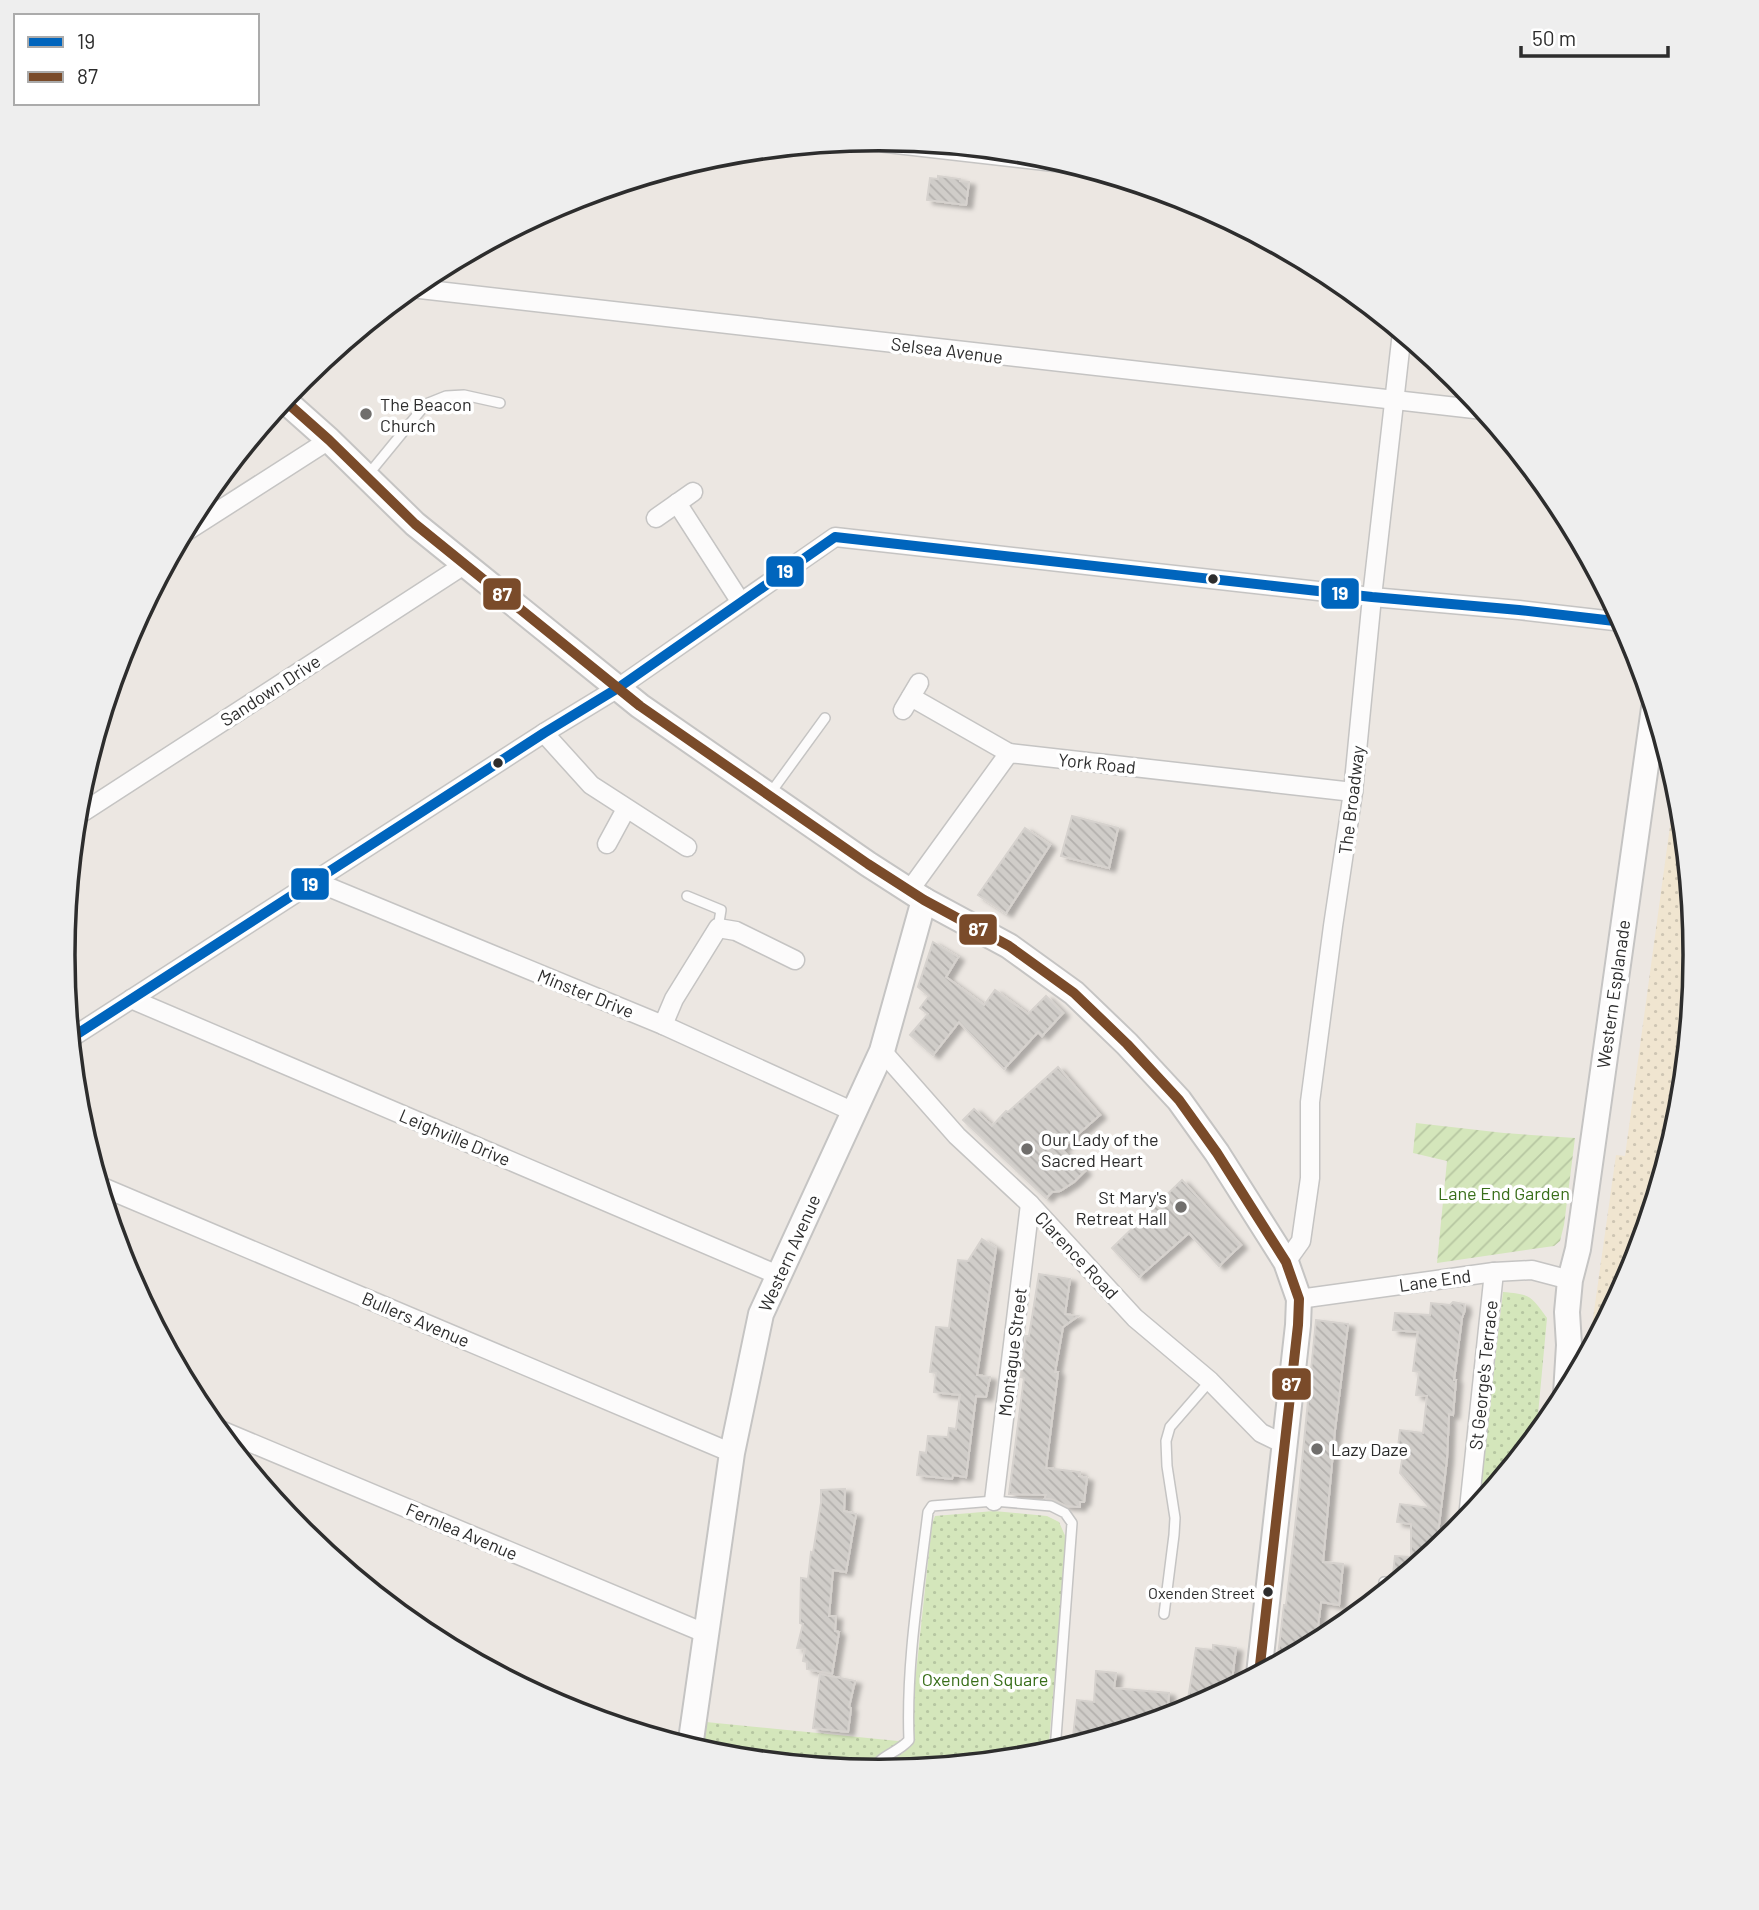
<svg xmlns="http://www.w3.org/2000/svg" width="1759" height="1910" viewBox="0 0 1759 1910" font-family="Barlow,sans-serif">
<style>
.grass{fill:url(#grass-dots)}
.sand{fill:url(#sand-dots)}
.garden{fill:url(#garden-furrows)}
.building{fill:url(#building-back-hatch);stroke:#d6d2ce;stroke-width:2;filter:url(#shadow)}
.lines{fill:none;stroke-linecap:round;stroke-linejoin:round}
.lane-casing{stroke:#c5c4c3;stroke-width:12}
.street-casing{stroke:#c5c4c3;stroke-width:21}
.secondary-casing{stroke:#c5c4c3;stroke-width:28}
.lane{stroke:#fcfbfb;stroke-width:9}
.street{stroke:#fcfbfb;stroke-width:18}
.secondary{stroke:#fcfbfb;stroke-width:24}
.bus-1-casing{stroke:#fff;stroke-width:16}
.bus-2-casing{stroke:#fff;stroke-width:16}
.bus-1{stroke:#0065bd;stroke-width:10}
.bus-2{stroke:#7a4b2a;stroke-width:10}
.poi-dot{fill:#706e6c;stroke:#fff;stroke-width:2.5}
.bus-dot{fill:#2d2d2d;stroke:#fff;stroke-width:2.5}
.labels{text-anchor:middle;dominant-baseline:central;stroke-width:7;stroke-linejoin:round;paint-order:stroke}
.bus-label{font-size:16px;fill:#2d2d2d;stroke:#fff;text-anchor:end}
.street-label{font-size:18px;fill:#2d2d2d;stroke:#fff}
.poi-label{font-size:18px;fill:#2d2d2d;stroke:#fff;text-anchor:start}
.park-label{font-size:18px;fill:#386e19;stroke:#fff}
.rim{fill:none;stroke:#2d2d2d;stroke-width:3.5}
.line-badge{stroke:#fff;stroke-width:2.5}
.badge-label{font-size:19px;text-anchor:middle;font-weight:bold;fill:#fff}
</style>
<defs>
<pattern id="grass-dots" width="8" height="8" patternUnits="userSpaceOnUse" patternTransform="scale(1.75)"><rect width="8" height="8" fill="#d4e6bb"/><path d="M2 2h.1M6 6h.1" fill="none" stroke="#b6c6a1" stroke-width="1.8" stroke-linecap="round"/></pattern>
<pattern id="sand-dots" width="8" height="8" patternUnits="userSpaceOnUse" patternTransform="scale(1.75)"><rect width="8" height="8" fill="#f0e5d0"/><path d="M2 2h.1M6 6h.1" fill="none" stroke="#cec5b3" stroke-width="1.8" stroke-linecap="round"/></pattern>
<pattern id="garden-furrows" width="10" height="10" patternUnits="userSpaceOnUse" patternTransform="scale(1.75)"><rect width="10" height="10" fill="#d4e6bb"/><path d="M-1 1l2-2M0 10L10 0M9 11l2-2" fill="none" stroke="#b6c6a1"/></pattern>
<pattern id="building-back-hatch" width="6" height="6" patternUnits="userSpaceOnUse" patternTransform="scale(1.75)"><rect width="6" height="6" fill="#d0cdc9"/><path d="M-1 5l2 2M0 0l6 6M5-1l2 2" fill="none" stroke="#b3b0ad"/></pattern>
<filter id="shadow"><feDropShadow dx="6" dy="3.5" stdDeviation="2" flood-color="#0004"/></filter>
</defs>
<rect width="100%" height="100%" fill="#ece7e2"/>
<g class="grass">
<path d="M1503,1292c27,2 28,4 44,26l-11,118 -58,70z"/>
<polygon points="994,1511 1047,1516 1059,1522 1067,1540 1048,1753 1038,1756 881,1771 881,1763 835,1758 708,1752 701,1750 706,1722 898,1741 909,1738 932,1524 935,1516"/>
</g>
<polygon class="sand" points="1676,782 1680,796 1696,955 1680,1115 1634,1268 1588,1354 1616,1155 1625,1156"/>
<polygon class="garden" points="1416,1123 1504,1133 1575,1138 1564,1225 1560,1241 1554,1246 1437,1263 1447,1161 1413,1153"/>
<g class="building">
<polygon points="938,176 960,179 960,181 969,182 966,205 927,200 930,178 938,179"/>
<polygon points="1072,816 1118,828 1109,868 1061,856"/>
<polygon points="1025,828 1050,845 1006,913 978,895"/>
<polygon points="933,942 958,957 946,977 984,1005 995,990 1028,1014 1046,996 1063,1013 1042,1036 1038,1032 1004,1069 959,1022 933,1055 910,1035 928,1014 920,1008 929,996 918,987"/>
<polygon points="1058,1067 1100,1115 1061,1149 1085,1171 1074,1182 1060,1191 1052,1192 1046,1198 963,1120 974,1109 992,1126 1006,1111 1008,1112"/>
<polygon points="1182,1180 1241,1245 1219,1266 1189,1233 1139,1277 1112,1248"/>
<polygon points="982,1239 996,1248 977,1375 990,1377 986,1397 976,1396 966,1477 953,1475 952,1479 917,1475 920,1452 926,1453 928,1436 948,1437 949,1428 956,1429 960,1395 934,1392 936,1373 930,1372 936,1327 949,1328 958,1260 968,1261"/>
<polygon points="1039,1274 1070,1279 1065,1314 1078,1316 1063,1327 1055,1372 1058,1372 1046,1468 1080,1472 1079,1476 1087,1478 1084,1502 1080,1502 1080,1507 1066,1506 1054,1500 1045,1498 1046,1495 1009,1494 1024,1378 1021,1377 1026,1336 1029,1336"/>
<polygon points="1453,1302 1464,1304 1465,1310 1462,1318 1454,1380 1456,1380 1453,1415 1449,1414 1447,1459 1436,1550 1405,1575 1393,1574 1395,1556 1411,1557 1411,1524 1397,1522 1400,1504 1430,1508 1400,1473 1404,1448 1398,1447 1400,1430 1423,1433 1427,1396 1416,1395 1419,1372 1413,1371 1418,1332 1393,1330 1395,1313 1430,1315 1431,1303 1450,1305"/>
<polygon points="1316,1320 1348,1324 1335,1430 1323,1562 1343,1564 1339,1605 1321,1602 1316,1643 1277,1664 1284,1605 1286,1605 1299,1492"/>
<polygon points="845,1489 844,1511 856,1514 846,1572 833,1570 829,1616 836,1616 835,1631 839,1632 832,1674 807,1669 807,1662 803,1661 805,1649 797,1648 803,1624 800,1623 801,1578 808,1579 811,1552 813,1553 821,1503 821,1490"/>
<polygon points="1213,1645 1236,1648 1231,1688 1208,1701 1188,1699 1196,1648 1213,1650"/>
<polygon points="1096,1671 1116,1673 1114,1688 1169,1693 1167,1717 1072,1746 1077,1700 1094,1702"/>
<polygon points="820,1674 855,1681 849,1707 851,1708 848,1732 813,1728"/>
</g>
<g class="lines">
<g class="lane-casing">
<g id="lane">
<polyline points="367,476 426,404 446,396 464,395 500,403"/>
<polyline points="769,795 825,718"/>
<polyline points="687,896 721,910 718,928"/>
<polyline points="1383,1593 1384,1582 1395,1583"/>
<polyline points="1164,1614 1174,1535 1175,1518 1167,1466 1166,1441 1170,1427 1210,1381"/>
<path d="M872,1771c8,-16 26,-18 37,-31 -3,-76 10,-153 19,-228l4,-6 62,-5 57,5 14,7 7,10 -17,228"/>
</g>
</g>
<g class="street-casing">
<g id="street">
<polyline points="861,140 1072,164"/>
<polyline points="411,288 1483,410"/>
<polyline points="677,503 740,601"/>
<polyline points="656,518 693,492"/>
<polyline points="184,533 329,440"/>
<polyline points="911,697 1009,753"/>
<polyline points="903,710 919,683"/>
<polyline points="544,733 591,785 687,847"/>
<polyline points="77,816 464,565"/>
<polyline points="607,844 626,809"/>
<polyline points="314,881 663,1025 854,1112"/>
<polyline points="909,891 1009,753 1353,792"/>
<polyline points="131,999 778,1275"/>
<polyline points="663,1025 674,999 718,928 736,931 795,960"/>
<polyline points="71,1038 544,733 618,688 835,537 1372,597 1519,610 1623,622"/>
<polyline points="882,1051 957,1136 1030,1204 1135,1318 1210,1381 1261,1433 1284,1444"/>
<polyline points="100,1186 732,1453"/>
<polyline points="1286,1262 1301,1241 1310,1178 1310,1102 1333,926 1353,792 1372,597 1402,332"/>
<polyline points="1299,1299 1494,1272 1532,1270 1570,1280"/>
<polyline points="218,1429 707,1634"/>
<polyline points="994,1501 1030,1204"/>
<polyline points="1468,1518 1494,1272"/>
</g>
</g>
<g class="secondary-casing">
<g id="secondary">
<polyline points="284,400 329,440 415,524 640,706 868,864 924,900 1009,946 1074,993 1127,1044 1179,1100 1217,1153 1286,1262 1299,1299 1298,1325 1259,1674"/>
<polyline points="1566,1394 1569,1345 1567,1312 1570,1280 1578,1249 1654,708"/>
<polyline points="690,1747 732,1453 761,1314 882,1051 924,900"/>
</g>
</g>
<use href="#lane" class="lane"/>
<use href="#street" class="street"/>
<use href="#secondary" class="secondary"/>
<g class="bus-1-casing">
<polyline id="bus-1" points="71,1038 544,733 618,688 835,537 1372,597 1519,610 1623,622"/>
</g>
<g class="bus-2-casing">
<polyline id="bus-2" points="284,400 329,440 415,524 640,706 868,864 924,900 1009,946 1074,993 1127,1044 1179,1100 1217,1153 1286,1262 1299,1299 1298,1325 1259,1674"/>
</g>
<use href="#bus-1" class="bus-1"/>
<use href="#bus-2" class="bus-2"/>
</g>
<g class="poi-dot">
<circle cx="366" cy="414" r="7"/>
<circle cx="1027" cy="1149" r="7"/>
<circle cx="1181" cy="1207" r="7"/>
<circle cx="1317" cy="1449" r="7"/>
</g>
<g class="bus-dot">
<circle cx="1213" cy="579" r="6"/>
<circle cx="498" cy="763" r="6"/>
<circle cx="1268" cy="1592" r="6"/>
</g>
<g class="labels">
<g class="bus-label">
<text x="1255" y="1592">Oxenden Street</text>
</g>
<g class="street-label">
<text transform="translate(947 350) rotate(7)">Selsea Avenue</text>
<text transform="translate(270 690) rotate(-33)">Sandown Drive</text>
<text transform="translate(1097 763) rotate(6)">York Road</text>
<text transform="translate(1351 800) rotate(-83)">The Broadway</text>
<text transform="translate(586 993) rotate(22)">Minster Drive</text>
<text transform="translate(1613 994) rotate(-82)">Western Esplanade</text>
<text transform="translate(455 1137) rotate(23)">Leighville Drive</text>
<text transform="translate(789 1253) rotate(-66)">Western Avenue</text>
<text transform="translate(1077 1255) rotate(47)">Clarence Road</text>
<text transform="translate(1435 1280) rotate(-8)">Lane End</text>
<text transform="translate(416 1319) rotate(23)">Bullers Avenue</text>
<text transform="translate(1012 1352) rotate(-83)">Montague Street</text>
<text transform="translate(1483 1375) rotate(-84)">St George's Terrace</text>
<text transform="translate(462 1531) rotate(23)">Fernlea Avenue</text>
</g>
<g class="poi-label">
<text x="380" y="404">The Beacon<tspan x="380" dy="21">Church</tspan></text>
<text x="1041" y="1139">Our Lady of the<tspan x="1041" dy="21">Sacred Heart</tspan></text>
<text x="1167" y="1197" text-anchor="end">St Mary's<tspan x="1167" dy="21">Retreat Hall</tspan></text>
<text x="1331" y="1449">Lazy Daze</text>
</g>
<g class="park-label">
<text x="1504" y="1193">Lane End Garden</text>
<text x="985" y="1679">Oxenden Square</text>
</g>
</g>
<path d="M0 0H1759V1910H0ZM75 955a804 804 0 1 1 1608 0a804 804 0 1 1-1608 0Z" fill="#eee" fill-rule="evenodd"/>
<path class="rim" d="M75 955a804 804 0 1 1 1608 0a804 804 0 1 1-1608 0Z"/>
<g class="line-badge">
<rect x="765" y="555" width="40" height="33" rx="7" fill="#0065bd"/>
<rect x="1320" y="577" width="40" height="33" rx="7" fill="#0065bd"/>
<rect x="482" y="577" width="40" height="34" rx="7" fill="#7a4b2a"/>
<rect x="290" y="867" width="40" height="34" rx="7" fill="#0065bd"/>
<rect x="958" y="913" width="40" height="33" rx="7" fill="#7a4b2a"/>
<rect x="1271" y="1367" width="41" height="34" rx="7" fill="#7a4b2a"/>
</g>
<g class="badge-label">
<text x="785" y="578">19</text>
<text x="1340" y="600">19</text>
<text x="502" y="601">87</text>
<text x="310" y="891">19</text>
<text x="978" y="936">87</text>
<text x="1291" y="1391">87</text>
</g>
<rect x="14" y="14" width="245" height="91" fill="#ffffff" stroke="#ababab" stroke-width="2"/>
<rect x="28" y="37" width="35" height="10" fill="#0065bd" stroke="#ababab" stroke-width="2"/>
<text x="77" y="49" font-size="21" fill="#2d2d2d">19</text>
<rect x="28" y="72" width="35" height="10" fill="#7a4b2a" stroke="#ababab" stroke-width="2"/>
<text x="77" y="84" font-size="21" fill="#2d2d2d">87</text>
<path d="M1521 46v10h147v-10" fill="none" stroke="#2d2d2d" stroke-width="3.5"/>
<text x="1532" y="46" font-size="21" fill="#2d2d2d" stroke="#ffffff" stroke-width="5" paint-order="stroke">50 m</text>
</svg>
